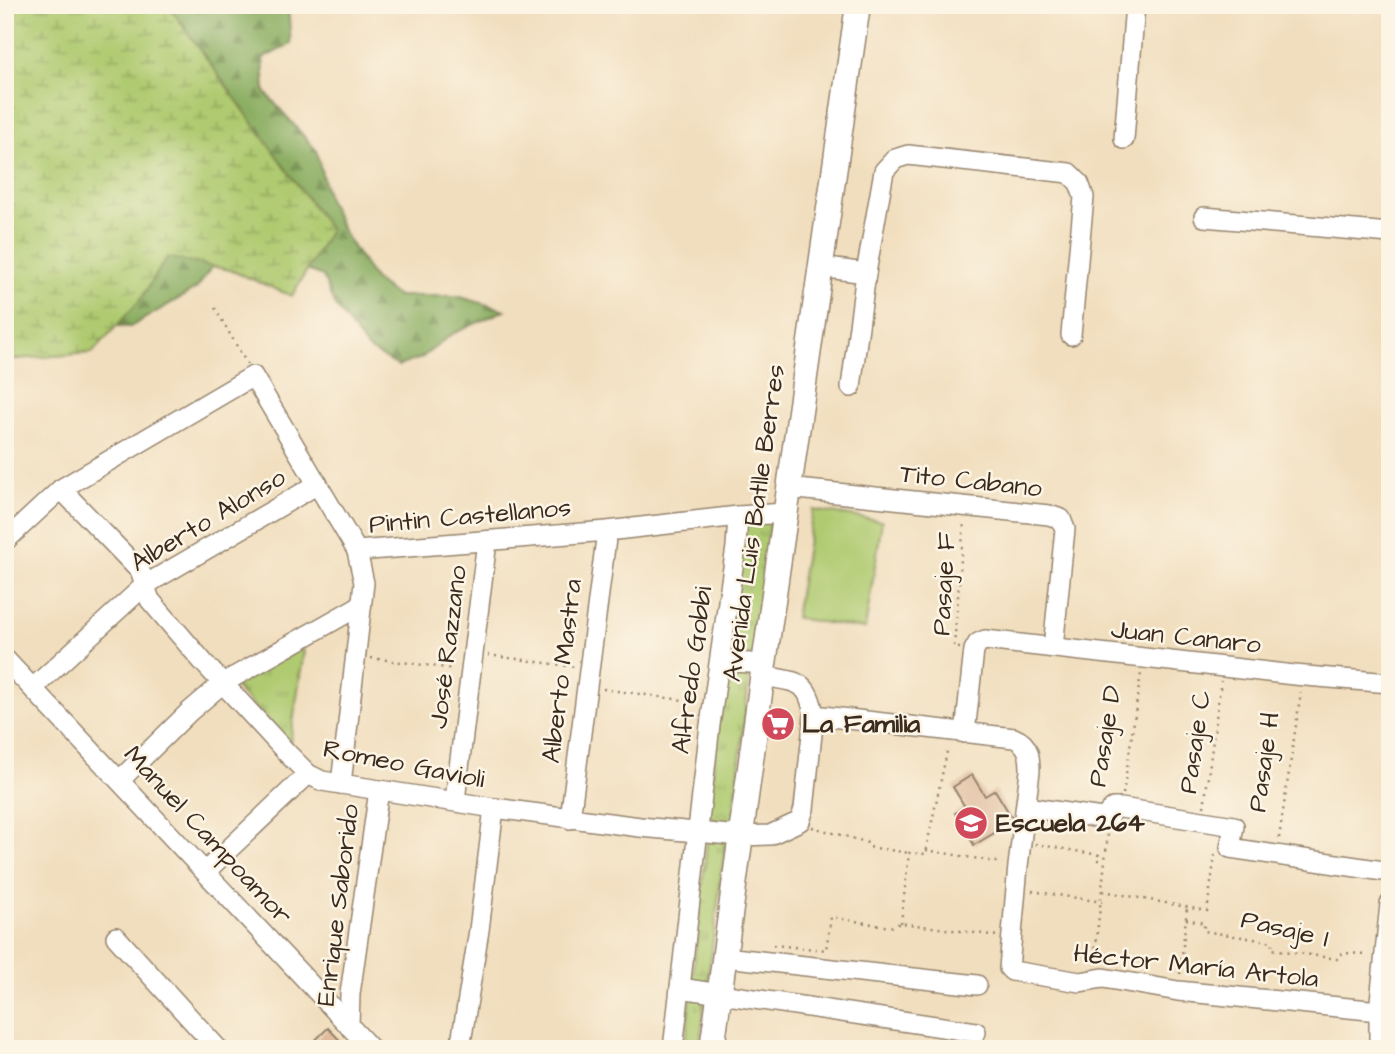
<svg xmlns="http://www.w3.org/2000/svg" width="1395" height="1054" viewBox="0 0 1395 1054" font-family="'Architects Daughter',sans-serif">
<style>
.grass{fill:url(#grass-tufts);stroke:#757a47;stroke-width:2}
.forest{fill:url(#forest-firs);stroke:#636c40;stroke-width:2}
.wetland{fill:url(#wetland-marsh);stroke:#757a47;stroke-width:2}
.pitch{fill:#afca70;stroke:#757a47;stroke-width:2}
.building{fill:#deb797}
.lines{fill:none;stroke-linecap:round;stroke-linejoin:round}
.minor-casing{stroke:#96846e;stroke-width:22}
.major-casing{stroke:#96846e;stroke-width:27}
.path{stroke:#96846e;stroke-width:2.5;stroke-dasharray:2 5;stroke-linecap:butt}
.minor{stroke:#fff;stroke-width:19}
.major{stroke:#fff;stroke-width:24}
.labels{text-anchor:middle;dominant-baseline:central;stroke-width:5;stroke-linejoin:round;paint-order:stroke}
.street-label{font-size:26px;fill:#3b2a1e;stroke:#fcf5e5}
.poi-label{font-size:26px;font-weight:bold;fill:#3b2a1e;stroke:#fcf5e5;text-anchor:start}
</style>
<defs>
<pattern id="grass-tufts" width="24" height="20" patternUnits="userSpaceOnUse" patternTransform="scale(1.75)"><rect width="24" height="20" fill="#afca70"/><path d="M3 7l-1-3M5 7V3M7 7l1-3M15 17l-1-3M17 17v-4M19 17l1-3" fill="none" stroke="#90a45b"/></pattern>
<pattern id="forest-firs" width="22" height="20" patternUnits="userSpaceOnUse" patternTransform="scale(1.75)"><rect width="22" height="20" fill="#8bae62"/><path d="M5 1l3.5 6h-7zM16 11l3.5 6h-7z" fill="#738e50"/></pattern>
<pattern id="wetland-marsh" width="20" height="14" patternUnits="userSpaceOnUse" patternTransform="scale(1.75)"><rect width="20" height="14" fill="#afca70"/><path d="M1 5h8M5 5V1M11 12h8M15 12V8" fill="none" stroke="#90a45b"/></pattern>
</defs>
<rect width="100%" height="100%" fill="#fcf5e5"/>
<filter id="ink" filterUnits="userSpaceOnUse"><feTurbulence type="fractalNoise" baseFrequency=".0143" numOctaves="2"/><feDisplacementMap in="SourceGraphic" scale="14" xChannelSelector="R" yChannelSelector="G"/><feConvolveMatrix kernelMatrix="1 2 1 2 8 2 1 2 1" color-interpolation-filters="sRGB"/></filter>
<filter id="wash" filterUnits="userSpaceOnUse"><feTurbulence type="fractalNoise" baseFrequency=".00686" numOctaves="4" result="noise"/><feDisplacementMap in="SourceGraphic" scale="28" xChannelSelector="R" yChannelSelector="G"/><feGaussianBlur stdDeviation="1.57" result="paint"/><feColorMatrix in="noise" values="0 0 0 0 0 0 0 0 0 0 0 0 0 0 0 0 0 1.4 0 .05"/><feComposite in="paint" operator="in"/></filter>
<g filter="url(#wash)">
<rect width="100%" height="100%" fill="#f1debe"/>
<g class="grass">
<polygon points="770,521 767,588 754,655 735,657 726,650 743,525"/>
<polygon points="301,648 304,651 290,742 236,689 237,683"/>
<path d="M750,670l-17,154c-13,1 -17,-1 -24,-11l13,-134 10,-8z"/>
<polygon points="707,840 726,840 699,1049 685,1049"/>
</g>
<polygon class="forest" points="5,5 288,5 291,44 263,58 265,92 316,150 328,199 344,233 374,279 396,296 457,296 505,310 452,334 421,358 398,366 367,348 334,304 323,276 247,247 223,251 197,288 130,327 84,323"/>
<polygon class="wetland" points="5,5 168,5 330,230 292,296 230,270 167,257 141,299 92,353 5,360"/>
<polygon class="pitch" points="813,510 882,521 865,629 795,618"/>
<g id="blocks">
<g class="building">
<polygon points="972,775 985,796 995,790 1012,818 1011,823 974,845 955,813 965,807 953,787"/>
<polygon points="328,1028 348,1049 306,1049"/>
</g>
</g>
</g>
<g filter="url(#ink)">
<use href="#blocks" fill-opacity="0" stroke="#96846e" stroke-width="2"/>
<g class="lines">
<g class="minor-casing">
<g id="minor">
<polyline points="1124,139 1135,5"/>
<polyline points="1204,217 1390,233"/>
<polyline points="820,267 866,273"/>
<polyline points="851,387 866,273 884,171 895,159 908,155 1069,173 1079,183 1084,197 1071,335"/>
<polyline points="788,488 1049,515 1061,519 1065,529 1053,648"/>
<polyline points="61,489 140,571 150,600 204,663 288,754 308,774 322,781 494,808 640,827 741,836 770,835 800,821 804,809 814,715"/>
<polyline points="5,541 61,489 253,376 357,551 607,531 738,516 785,513"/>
<polyline points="5,659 371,1049"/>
<polyline points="720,661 764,664"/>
<path d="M762,676c33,6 46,2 52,39l200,23c15,6 16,18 16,33l-12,95 -9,102 3,3 68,11 23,-4 75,13 201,20"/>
<polyline points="33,688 145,585 318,484"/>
<polyline points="965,733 974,650 978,643 985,640 1294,675 1390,683"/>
<polyline points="120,780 189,712 223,683 361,605"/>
<polyline points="341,784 364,583 357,551"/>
<polyline points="455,800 487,541"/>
<polyline points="1026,807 1109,819 1109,812 1113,808 1121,808 1234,826 1230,848 1390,872"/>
<polyline points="570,819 607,531"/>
<polyline points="206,871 308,774"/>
<polyline points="116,937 218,1049"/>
<polyline points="725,957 977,985"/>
<polyline points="680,988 976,1032"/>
<polyline points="349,1026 350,994 379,790"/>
<polyline points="1379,1039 1379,1011 1390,904"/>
<polyline points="460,1049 479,930 494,808"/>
<polyline points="673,1049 710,725 736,547 738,516"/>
</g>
</g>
<g class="major-casing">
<polyline id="major" points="712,1049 764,664 858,5"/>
</g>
<g class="path">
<polyline points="215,308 247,364"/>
<polyline points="960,648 954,647 964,521"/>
<polyline points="488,655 575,667"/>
<polyline points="371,658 454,669"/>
<polyline points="603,689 697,702"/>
<polyline points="1123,794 1141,673"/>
<polyline points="1204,807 1221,681"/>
<polyline points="812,827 866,842 869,847 909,853"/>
<polyline points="1279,838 1301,692"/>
<polyline points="1035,844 1099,855 1098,860 1105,860"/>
<polyline points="926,850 1002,863"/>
<polyline points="1032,891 1102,902"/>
<polyline points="1103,891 1207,911 1215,855"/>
<polyline points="1186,919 1204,923 1204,931 1273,942 1272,949 1337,959 1342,953 1368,954"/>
<polyline points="901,923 909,853 925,854 948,747"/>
<polyline points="773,945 826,950 831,917 890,927 901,923 998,936"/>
<polyline points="1094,962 1108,833"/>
<polyline points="1180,974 1187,908"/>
</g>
<use href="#minor" class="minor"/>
<use href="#major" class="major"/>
</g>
</g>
<defs>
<g id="supermarket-disc" transform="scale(1.75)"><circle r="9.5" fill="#d1495b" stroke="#fcf5e5"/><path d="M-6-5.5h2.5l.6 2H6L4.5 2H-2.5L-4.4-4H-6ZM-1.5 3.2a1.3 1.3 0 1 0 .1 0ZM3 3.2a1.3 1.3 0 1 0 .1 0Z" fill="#fff"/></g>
<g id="school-disc" transform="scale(1.75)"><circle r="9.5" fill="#d1495b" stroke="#fcf5e5"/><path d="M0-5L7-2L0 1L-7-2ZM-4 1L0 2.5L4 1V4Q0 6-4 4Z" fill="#fff"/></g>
</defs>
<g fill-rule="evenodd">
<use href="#supermarket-disc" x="778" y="724"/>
<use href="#school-disc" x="971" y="823"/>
</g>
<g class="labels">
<g class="street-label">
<text transform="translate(971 481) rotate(6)">Tito Cabano</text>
<text transform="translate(470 516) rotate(-5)">Pintin Castellanos</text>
<text transform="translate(208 520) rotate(-31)">Alberto Alonso</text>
<text transform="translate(754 523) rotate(-82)">Avenida Luis Batlle Berres</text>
<text transform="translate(944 584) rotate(-87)">Pasaje F</text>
<text transform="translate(1186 637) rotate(6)">Juan Canaro</text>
<text transform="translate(448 647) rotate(-83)">José Razzano</text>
<text transform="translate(692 670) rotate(-82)">Alfredo Gobbi</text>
<text transform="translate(562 671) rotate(-83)">Alberto Mastra</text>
<text transform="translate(1105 736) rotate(-81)">Pasaje D</text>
<text transform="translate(1195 742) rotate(-82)">Pasaje C</text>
<text transform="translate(1264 762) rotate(-82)">Pasaje H</text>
<text transform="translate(404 764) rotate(11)">Romeo Gavioli</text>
<text transform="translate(208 835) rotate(47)">Manuel Campoamor</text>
<text transform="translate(338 905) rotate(-83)">Enrique Saborido</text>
<text transform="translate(1285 929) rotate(13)">Pasaje I</text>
<text transform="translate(1196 966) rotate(6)">Héctor María Artola</text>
</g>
<g class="poi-label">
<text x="802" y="724">La Familia</text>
<text x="996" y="823">Escuela 264</text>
</g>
</g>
<rect width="1395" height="1054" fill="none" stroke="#fcf5e5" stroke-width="28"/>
</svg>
